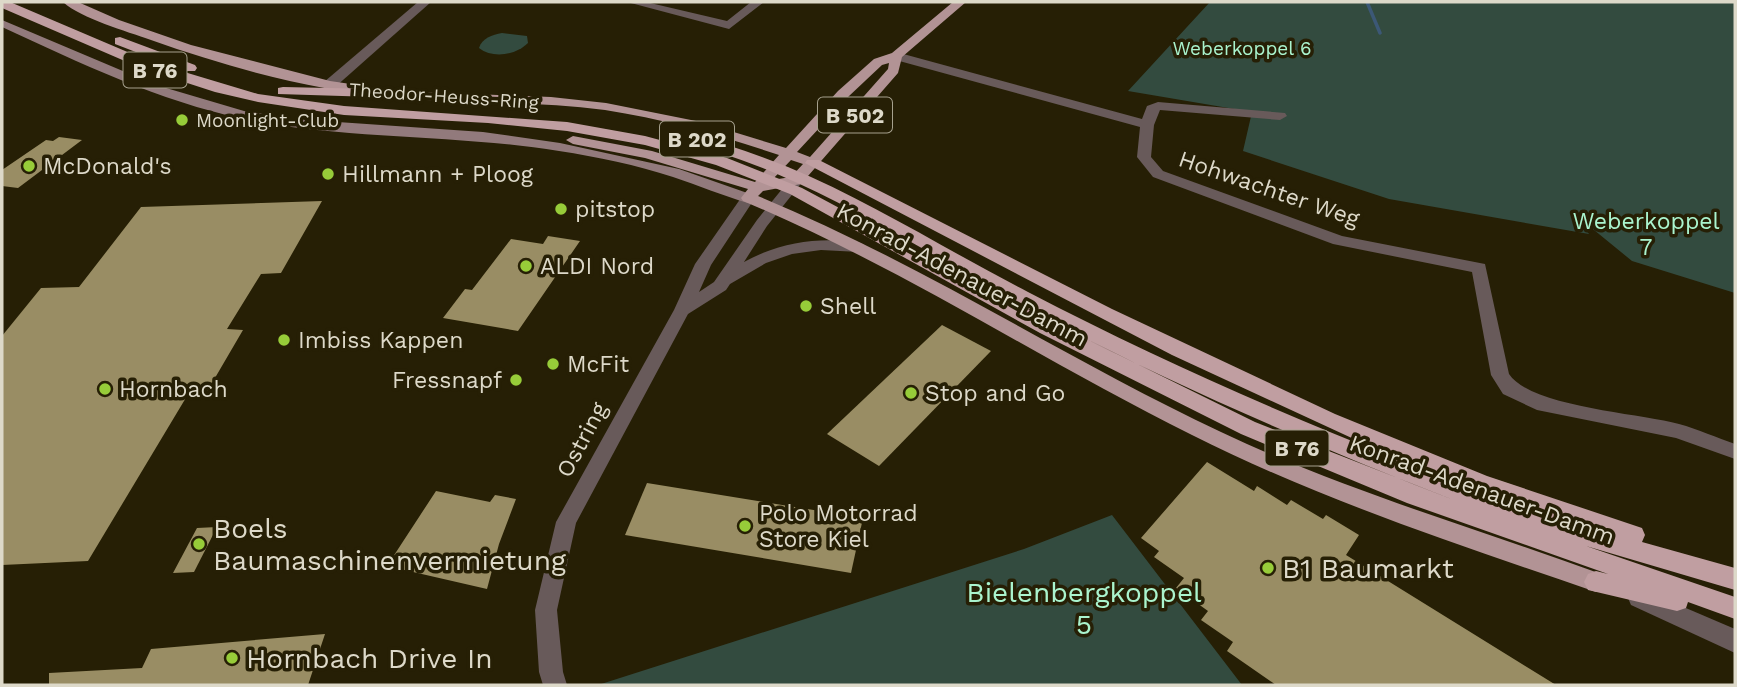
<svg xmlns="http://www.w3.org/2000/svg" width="1737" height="687" viewBox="0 0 1737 687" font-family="'Work Sans',sans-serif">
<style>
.green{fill:#334b3f}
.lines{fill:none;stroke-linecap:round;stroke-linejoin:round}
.stream{stroke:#3c5876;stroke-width:3.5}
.building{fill:#998d64}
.minor{fill:#685a5a;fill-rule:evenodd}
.secondary{fill:#927a7c;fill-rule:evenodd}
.primary{fill:#b29395;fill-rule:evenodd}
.trunk{fill:#c09ea1;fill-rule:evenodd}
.poi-dot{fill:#97cc39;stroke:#261f05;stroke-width:2.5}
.labels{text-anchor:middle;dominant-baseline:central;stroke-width:7;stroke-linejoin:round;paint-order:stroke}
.far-park-label{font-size:19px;fill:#aaf4ce;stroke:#261f05}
.far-street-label{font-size:19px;fill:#ddd9c9;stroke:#261f05}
.far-poi-label{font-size:19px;fill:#ddd9c9;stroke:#261f05;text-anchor:start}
.shield{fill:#261f05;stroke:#a6a18e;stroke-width:2}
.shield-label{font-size:21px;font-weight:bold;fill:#ddd9c9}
.poi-label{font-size:23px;fill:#ddd9c9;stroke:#261f05;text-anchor:start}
.street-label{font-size:23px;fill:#ddd9c9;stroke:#261f05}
.park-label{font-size:23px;fill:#aaf4ce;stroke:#261f05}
.near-poi-label{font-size:28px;fill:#ddd9c9;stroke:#261f05;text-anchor:start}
.near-park-label{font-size:28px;fill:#aaf4ce;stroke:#261f05}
</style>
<rect width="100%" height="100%" fill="#261f05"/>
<g class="green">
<polygon points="1210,2 1735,2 1735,293 1632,261 1572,212 1589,234 1389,199 1243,151 1252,112 1128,91"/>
<path d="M502,33l25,3 1,7c-12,12 -35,16 -49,5 3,-10 13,-13 23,-15z"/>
<polygon points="1112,515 1242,685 598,685 1024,549"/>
</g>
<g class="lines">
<polyline class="stream" points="1367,2 1380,33"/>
</g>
<g class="building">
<polygon points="59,137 82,140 18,188 2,186 2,170 46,140 53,141"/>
<polygon points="322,201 281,273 261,274 227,329 243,330 205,395 187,396 88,561 2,565 2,336 41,288 79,287 141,207"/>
<polygon points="548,236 580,241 518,331 443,318 465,289 472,290 511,239 543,244"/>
<polygon points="942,325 991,351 879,466 827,434"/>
<polygon points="1207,462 1254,491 1257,486 1287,505 1291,500 1323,519 1326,515 1359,535 1346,555 1556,685 1276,685 1227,651 1233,642 1201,620 1208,611 1176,588 1184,578 1154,557 1159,551 1141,538"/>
<polygon points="647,483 863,518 851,573 625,535"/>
<polygon points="436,491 490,502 495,495 516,499 499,544 487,589 387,566"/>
<polygon points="217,527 194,572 173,573 197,528"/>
<polygon points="325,634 308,685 49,685 49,673 142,668 151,649"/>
</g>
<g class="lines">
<g class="minor">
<polygon points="418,2 431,2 334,88 324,88 324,82"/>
<polygon points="627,2 646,2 727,21 751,2 764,2 729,29"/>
<path d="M896,52l246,67 5,-13 11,-4 127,11 2,3 -7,4 -120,-10 -6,15 -3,32 12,14 179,65 143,28 24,110c22,33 129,39 170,50 19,5 38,14 56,20v15l-59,-21 -139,-28 -34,-16 -12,-19 -19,-103 -139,-28 -180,-67 -16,-20 3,-30 -248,-68v-6z"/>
<path d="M796,177l7,4 -36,45 -23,36c33,-18 66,-24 103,-21 8,1 14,0 20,6l-8,5 -38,-2 -29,4 -26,9 -36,21 -4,6 -38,24 -112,209 -19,87 6,62 4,13h-24l-4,-13 -4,-62 21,-88 118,-212 21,-46 48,-69h10l2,3 -44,67 -12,27 15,-10 43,-62 34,-42z"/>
<polygon points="1639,588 1735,629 1735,653 1631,605 1628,598 1631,591"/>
</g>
<path class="secondary" d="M2,20l154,65 88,26 50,8 189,13 77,11 119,26 74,26 2,3 -7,5c-25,-7 -50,-18 -75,-26 -37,-12 -75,-20 -114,-26 -104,-17 -212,-11 -315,-32 -85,-18 -164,-56 -242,-92z"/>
<path class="primary" d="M63,2h15l41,18 72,25 139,36 69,10 152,6 55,6 95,19 85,26 52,-57 36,-32 18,-6 61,-51h13l-64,55 -4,16 -97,111 -38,7 -5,5c161,66 306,162 463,236 124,59 255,96 383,143l3,7 -3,7 -8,3c-136,-47 -275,-92 -404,-157 -151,-75 -293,-169 -449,-234l-2,-3 7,-9 -103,-31 -72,-14 -7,-4 7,-4 79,15 103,31 24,-27c-57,-19 -115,-36 -174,-45 -69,-9 -138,-6 -207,-12 -84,-7 -168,-30 -247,-58 -25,-9 -69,-21 -88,-38zM889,63l-1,6 -78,88 -13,-5 51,-55 34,-32zM791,160l12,4 -12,13 -19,3z"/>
<g class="trunk">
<path d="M2,2h8l141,60 107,32 86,12 223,16 78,14 82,22 75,30 252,135 201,99 204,80c-137,-53 -272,-111 -402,-178 -93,-49 -182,-108 -280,-150 -32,-14 -66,-24 -99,-35l-3,-3 3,-3h10c34,10 68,21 100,34 84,35 160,84 240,125 119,62 242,117 367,166l-223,-103 -367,-192 2,-3h12l293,149 223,105 152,62 155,52 3,7 -3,7 93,26v22l-149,-44 149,51v22l-47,-17 -2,6 -9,3 -89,-21 -4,-8 4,-8 8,-3 12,3 -201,-71 -166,-69 -201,-101 -250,-139 -74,-29 -71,-20 -78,-14 -79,-8 -144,-8 -86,-13 -43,-10 -74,-24 -139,-60z"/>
<polygon points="120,37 195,65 197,68 195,71 185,71 115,44 115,38"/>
<polygon points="283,87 374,89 381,93 374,97 278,94 278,88"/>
</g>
</g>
<g class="poi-dot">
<circle cx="182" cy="120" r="7"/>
<circle cx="29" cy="166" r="7"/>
<circle cx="328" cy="174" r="7"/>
<circle cx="561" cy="209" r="7"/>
<circle cx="526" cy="266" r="7"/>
<circle cx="806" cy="306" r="7"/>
<circle cx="284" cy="340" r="7"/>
<circle cx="553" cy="364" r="7"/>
<circle cx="516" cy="380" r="7"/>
<circle cx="105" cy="389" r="7"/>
<circle cx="911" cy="393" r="7"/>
<circle cx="745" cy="526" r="7"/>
<circle cx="199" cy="544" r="7"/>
<circle cx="1268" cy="568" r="7"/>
<circle cx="232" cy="658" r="7"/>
</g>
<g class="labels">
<g class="far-park-label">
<text x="1242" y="48">Weberkoppel 6</text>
</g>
<g class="far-street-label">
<text transform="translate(444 96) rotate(4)">Theodor-Heuss-Ring</text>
</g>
<g class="far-poi-label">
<text x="196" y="120">Moonlight-Club</text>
</g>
<g class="shield">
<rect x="123.5" y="52.5" width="63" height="35" rx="5"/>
<rect x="818" y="97.5" width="74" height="35" rx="5"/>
<rect x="660" y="121.5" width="74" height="35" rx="5"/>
<rect x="1265.5" y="430.5" width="63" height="35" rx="5"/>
</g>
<g class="shield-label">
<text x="155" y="70">B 76</text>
<text x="855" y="115">B 502</text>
<text x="697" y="139">B 202</text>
<text x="1297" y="448">B 76</text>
</g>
<g class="poi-label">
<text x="43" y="166">McDonald's</text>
<text x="342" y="174">Hillmann + Ploog</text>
<text x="575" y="209">pitstop</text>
<text x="540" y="266">ALDI Nord</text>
<text x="820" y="306">Shell</text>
<text x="298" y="340">Imbiss Kappen</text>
<text x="567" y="364">McFit</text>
<text x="502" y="380" text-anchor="end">Fressnapf</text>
<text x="119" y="389">Hornbach</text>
<text x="925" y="393">Stop and Go</text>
<text x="759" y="513">Polo Motorrad<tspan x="759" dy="26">Store Kiel</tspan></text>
</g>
<g class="street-label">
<text transform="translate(1269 189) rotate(19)">Hohwachter Weg</text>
<text transform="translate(962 275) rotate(28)">Konrad-Adenauer-Damm</text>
<text transform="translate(582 440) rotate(-62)">Ostring</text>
<text transform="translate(1482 490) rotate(20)">Konrad-Adenauer-Damm</text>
</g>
<g class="park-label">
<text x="1646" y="221">Weberkoppel<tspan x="1646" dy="26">7</tspan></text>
</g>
<g class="near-poi-label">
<text x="213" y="528">Boels<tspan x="213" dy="32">Baumaschinenvermietung</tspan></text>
<text x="1282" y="568">B1 Baumarkt</text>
<text x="246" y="658">Hornbach Drive In</text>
</g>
<g class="near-park-label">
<text x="1084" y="592">Bielenbergkoppel<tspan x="1084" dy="32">5</tspan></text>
</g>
</g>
<rect width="1737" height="687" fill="none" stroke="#ddd9c9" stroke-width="7"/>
</svg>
